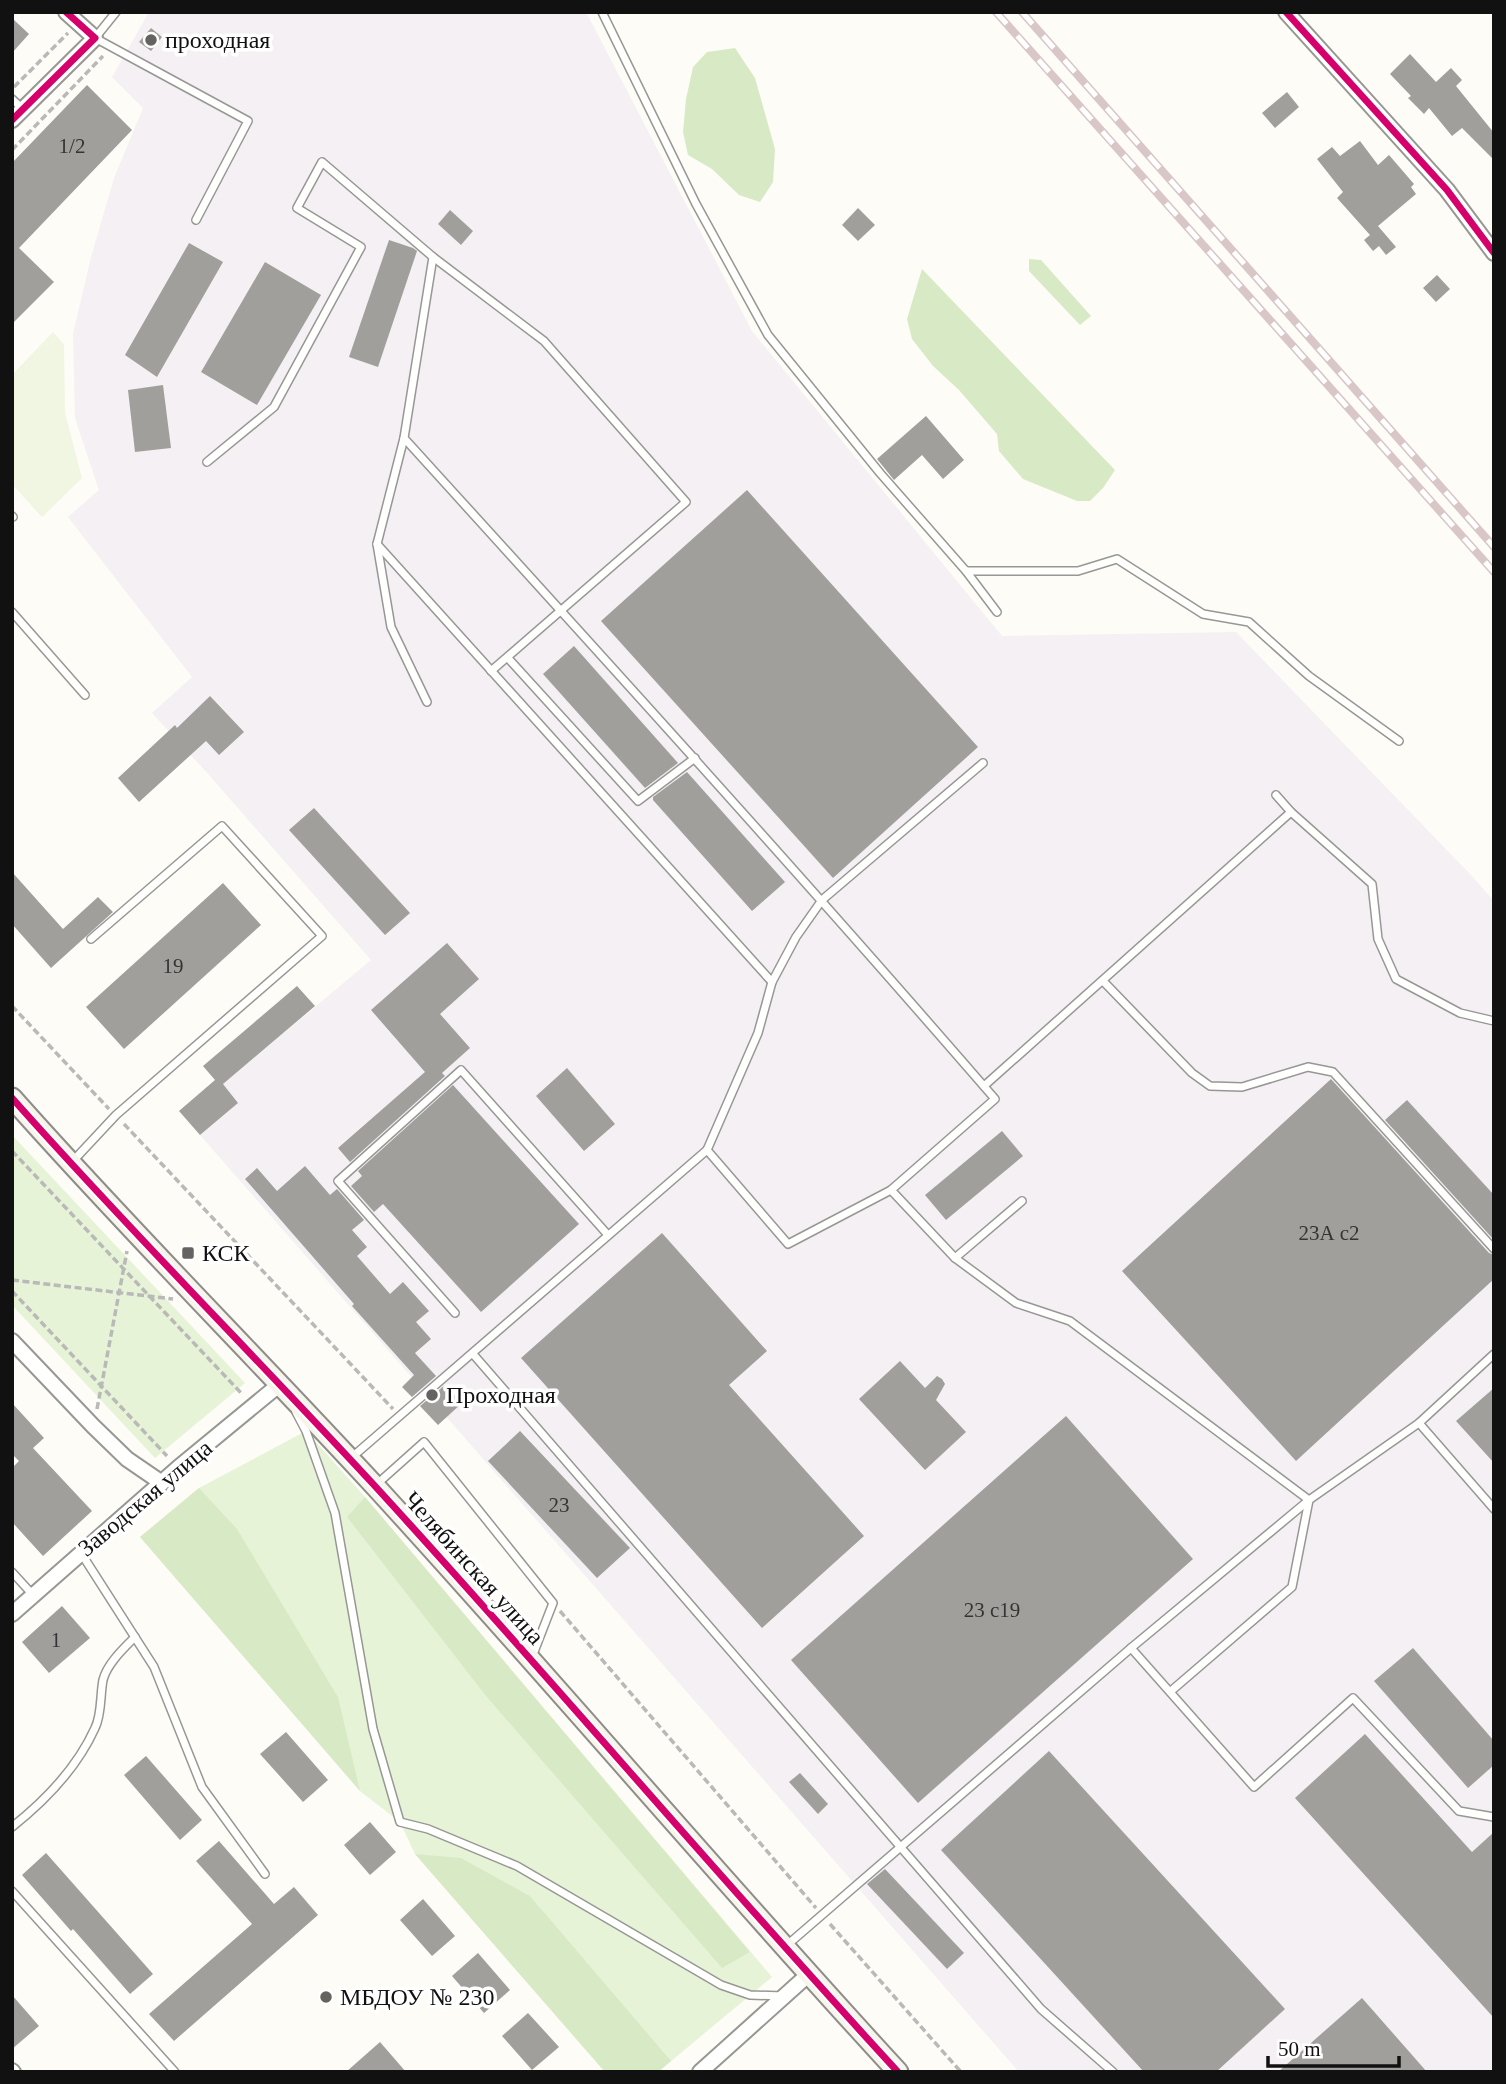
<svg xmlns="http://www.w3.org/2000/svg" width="1506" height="2084" viewBox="0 0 1506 2084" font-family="'Times New Roman',serif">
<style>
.industrial{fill:#f5f0f3}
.green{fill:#e7f3d7}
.forest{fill:#d8eac5}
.pitch{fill:#f0f6e1}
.building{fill:#a19f9c}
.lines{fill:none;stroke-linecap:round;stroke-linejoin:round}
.lane-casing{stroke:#979795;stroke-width:10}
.street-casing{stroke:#979795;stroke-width:18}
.secondary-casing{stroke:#8e8d8b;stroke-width:23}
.path{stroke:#b9b9b8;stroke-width:3.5;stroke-dasharray:7 3.5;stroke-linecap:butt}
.lane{stroke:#fffffe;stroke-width:7}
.street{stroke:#fffffe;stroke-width:14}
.secondary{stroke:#f6f4eb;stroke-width:19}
.rail-casing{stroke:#d9c6c7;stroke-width:8}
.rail{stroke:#fff;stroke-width:5;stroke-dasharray:16;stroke-linecap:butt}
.cycleway-casing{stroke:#fff;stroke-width:11}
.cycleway{stroke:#d6006c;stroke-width:7}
.poi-dot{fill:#646362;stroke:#fff;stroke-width:2.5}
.labels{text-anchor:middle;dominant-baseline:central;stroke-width:7;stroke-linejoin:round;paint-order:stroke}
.number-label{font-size:21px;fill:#353434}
.poi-label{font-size:24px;fill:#111;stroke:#fff;text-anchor:start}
.street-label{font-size:24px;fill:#111;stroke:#fff}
</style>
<rect width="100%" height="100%" fill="#fdfcf7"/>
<polygon class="industrial" points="149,12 586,12 752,331 1002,636 1236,632 1470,874 1494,901 1494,2072 1019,2072 200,1135 238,1103 223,1084 371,960 209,775 152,713 192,677 68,517 99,490 75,418 73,334 91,257 114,178 143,108 112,77"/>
<g class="green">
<polygon points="12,1135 245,1383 155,1458 12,1305"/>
<polygon points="306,1431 365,1497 772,1977 658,2072 605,2072 415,1854 400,1822 360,1791 140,1537 199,1488"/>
</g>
<g class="forest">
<polygon points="735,48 755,78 775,149 773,182 760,202 739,195 712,169 688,155 683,132 686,99 693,67 707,52"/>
<polygon points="1029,259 1041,260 1091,316 1080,325 1029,271"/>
<polygon points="922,269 1115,470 1103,488 1090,501 1077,501 1023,479 999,451 997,434 959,390 933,366 912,339 907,319"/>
<polygon points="199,1488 237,1529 338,1697 360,1791 140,1537"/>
<polygon points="365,1497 750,1952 722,1968 486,1696 347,1517"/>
<polygon points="415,1854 461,1858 530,1896 671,2061 658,2072 605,2072"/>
</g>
<polygon class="pitch" points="53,332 64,345 65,413 82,478 42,517 12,484 12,375"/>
<g class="building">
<polygon points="12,18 29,34 12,53"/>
<polygon points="151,28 162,37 151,51 139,42"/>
<polygon points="1410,54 1436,82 1451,68 1462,80 1456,86 1494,133 1494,160 1462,128 1452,136 1429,108 1424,114 1408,98 1411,96 1390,74"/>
<polygon points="87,85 132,130 19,248 54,282 12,324 12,163"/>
<polygon points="1287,92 1299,107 1275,128 1262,113"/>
<polygon points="1360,141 1378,165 1389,155 1414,184 1411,187 1416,194 1378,226 1396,247 1386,255 1379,246 1373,251 1364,240 1370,235 1337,198 1343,192 1317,159 1332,147 1340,156"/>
<polygon points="858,208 875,225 858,241 842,225"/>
<polygon points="450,210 473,231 461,245 438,224"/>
<polygon points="389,240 413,248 417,251 378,367 349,357"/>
<polygon points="189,243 223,262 157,377 125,355"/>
<polygon points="265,262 321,295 257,405 201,372"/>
<polygon points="1437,275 1450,289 1436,302 1423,288"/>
<polygon points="163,385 171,448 135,452 128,390"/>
<polygon points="926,416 964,460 943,479 922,455 894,480 877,459"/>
<polygon points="747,490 978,747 833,878 601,621"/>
<polygon points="574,646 678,763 645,788 543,674"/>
<polygon points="210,696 244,732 219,755 206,741 139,802 118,778 175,725 177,728"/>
<polygon points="687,772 785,882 752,911 653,800 653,797"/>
<polygon points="314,808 410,913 385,935 289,830"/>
<polygon points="12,872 63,929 98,897 113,912 51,968 12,924"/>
<polygon points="223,883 261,925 124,1049 86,1007"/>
<polygon points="447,943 479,979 440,1014 470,1048 442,1073 445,1076 350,1162 338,1148 425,1072 371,1010"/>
<polygon points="297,986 315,1006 223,1084 238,1103 200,1135 179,1111 215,1080 203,1066"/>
<polygon points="567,1068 615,1124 584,1151 536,1096"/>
<polygon points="1331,1079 1489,1253 1494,1255 1494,1279 1296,1461 1122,1271"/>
<polygon points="453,1085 579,1224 481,1312 383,1204 374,1212 351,1186 362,1176 358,1171"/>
<polygon points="1407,1100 1494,1195 1494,1240 1385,1120"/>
<polygon points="1002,1131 1023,1156 946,1220 925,1195"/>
<polygon points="305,1166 330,1195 337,1189 364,1220 352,1230 367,1247 357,1256 390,1294 403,1282 429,1311 416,1322 431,1339 415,1353 436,1376 412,1397 402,1387 414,1375 352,1306 354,1304 245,1179 257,1168 277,1191"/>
<polygon points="662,1233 767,1351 729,1385 864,1536 762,1628 521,1358"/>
<polygon points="900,1361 925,1388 937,1376 942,1379 945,1384 936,1400 966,1432 925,1470 859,1399"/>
<polygon points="445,1385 462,1403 438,1425 420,1406"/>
<polygon points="1494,1388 1494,1463 1456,1421"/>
<polygon points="12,1403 44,1438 33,1448 92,1511 43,1556 12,1522 12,1468 19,1461 12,1454"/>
<polygon points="1066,1416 1193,1559 918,1803 791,1660"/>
<polygon points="520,1431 630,1548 597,1578 488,1461"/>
<polygon points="62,1606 90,1638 49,1673 22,1642"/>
<polygon points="1413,1648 1494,1741 1494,1765 1468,1788 1374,1681"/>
<polygon points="286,1732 328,1780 303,1802 260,1754"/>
<polygon points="1365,1734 1472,1852 1494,1832 1494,2018 1295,1798"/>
<polygon points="1049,1751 1285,2009 1216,2072 1144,2072 941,1850"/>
<polygon points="146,1756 202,1820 180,1840 124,1775"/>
<polygon points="800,1773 828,1804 818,1814 789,1782"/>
<polygon points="370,1822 396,1852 370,1875 344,1845"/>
<polygon points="219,1841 274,1904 294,1887 318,1915 174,2041 149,2014 252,1924 196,1861"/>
<polygon points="46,1853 153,1974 130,1994 73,1929 71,1931 22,1875"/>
<polygon points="885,1869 964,1953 947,1969 867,1884"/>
<polygon points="423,1899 455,1936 432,1956 400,1920"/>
<polygon points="478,1953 510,1990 484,2013 452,1976"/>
<polygon points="12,1995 39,2026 12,2049"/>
<polygon points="1362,1998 1427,2072 1278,2072"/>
<polygon points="528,2013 559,2047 532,2070 502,2036"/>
<polygon points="380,2042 406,2072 346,2072"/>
</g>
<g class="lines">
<g class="lane-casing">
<g id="lane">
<polyline points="116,12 95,38 248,121 196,220"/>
<polyline points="602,12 696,204 768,335 880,473 966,571"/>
<polyline points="12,99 23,109"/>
<polyline points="433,257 544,341 686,502 491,671"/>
<polyline points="404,438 377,544 391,627 427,702"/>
<path d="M207,462l67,-55 87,-160 -64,-39 25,-46 111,95 -29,181c199,219 398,438 591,661l-104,91 -103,54 -81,-94 -356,308"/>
<polyline points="12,516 13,517"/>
<polyline points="377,544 772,982"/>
<polyline points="12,612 85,695"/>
<polyline points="997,612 966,571 1078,571 1117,559 1203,614 1249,622 1309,676 1399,741"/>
<polyline points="508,658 638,801 695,758"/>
<polyline points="1291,812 1372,884 1378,939 1396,979 1460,1013 1494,1021"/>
<polyline points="1103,981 1192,1073 1210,1086 1242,1087 1308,1067 1333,1072 1494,1249"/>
<polyline points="984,1086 1291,812 1276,795"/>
<polyline points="707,1150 758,1033 772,982 796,937 822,900 983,763"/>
<polyline points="73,1161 116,1115 322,936 222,826 91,939"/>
<polyline points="891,1190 955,1258 1016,1303 1070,1321 1309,1500 1292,1587 1171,1691"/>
<polyline points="955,1258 1022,1201"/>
<polyline points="455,1313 338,1181 461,1070 608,1235"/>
<polyline points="473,1354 1041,2009 1113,2072"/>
<polyline points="296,1412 306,1431 335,1513 373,1729 400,1822 428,1829 517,1866 721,1985 750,1995 783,1996"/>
<polyline points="1419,1423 1494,1509"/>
<polyline points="377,1484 424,1442 553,1603 532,1657"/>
<polyline points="81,1553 154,1667 202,1787 265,1874"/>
<polyline points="12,1572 33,1595"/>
<polyline points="1131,1648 1254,1787 1353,1698 1459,1811 1494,1817"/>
<path d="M12,1827c34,-27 65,-59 83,-99 7,-14 5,-33 8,-48 4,-16 20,-31 32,-43"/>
<polyline points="12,1891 175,2072"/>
<polyline points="786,1946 1131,1648 1309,1500 1419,1423 1494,1354"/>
</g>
</g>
<g class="street-casing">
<g id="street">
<polyline points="1286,12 1447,190 1494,253"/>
<polyline points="12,120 95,38 66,12"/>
<polyline points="12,1341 93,1426 127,1459 162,1483"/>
<polyline points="12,1614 178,1468 280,1384"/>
<polyline points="12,2071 13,2072"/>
<polyline points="700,2072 809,1974"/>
</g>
</g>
<g class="secondary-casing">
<path id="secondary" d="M12,1098c117,132 242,257 362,387 177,193 346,394 524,587"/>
</g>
<g class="path">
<polyline points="14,87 68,33"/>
<polyline points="12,150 103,56"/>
<polyline points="12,1006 109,1109"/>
<polyline points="124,1124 393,1409"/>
<polyline points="12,1151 243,1395"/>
<polyline points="12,1280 173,1299"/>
<polyline points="12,1291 167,1456"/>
<polyline points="97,1409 127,1251"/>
<polyline points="560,1611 816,1908"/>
<polyline points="830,1924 961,2072"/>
</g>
<use href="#lane" class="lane"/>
<use href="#street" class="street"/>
<use href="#secondary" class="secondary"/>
<g class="rail-casing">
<g id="rail">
<polyline points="996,12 1494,572"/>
<polyline points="1022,12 1494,547"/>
</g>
</g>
<use href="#rail" class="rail"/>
<g class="cycleway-casing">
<g id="cycleway">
<polyline points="1286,12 1447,190 1494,253"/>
<polyline points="12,120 95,38 66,12"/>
<path d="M12,1098c117,132 242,257 362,387 177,193 346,394 524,587"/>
</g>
</g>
<use href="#cycleway" class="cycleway"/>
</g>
<g class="poi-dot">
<circle cx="151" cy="40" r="7"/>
<rect x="181" y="1246" width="14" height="14" rx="3.5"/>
<circle cx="432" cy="1395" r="7"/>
<circle cx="326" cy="1997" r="7"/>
</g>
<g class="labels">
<g class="number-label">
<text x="72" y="146">1/2</text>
<text x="173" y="966">19</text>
<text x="1329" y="1233">23А с2</text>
<text x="559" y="1505">23</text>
<text x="992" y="1610">23 с19</text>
<text x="56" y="1640">1</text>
</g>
<g class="poi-label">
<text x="165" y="40">проходная</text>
<text x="202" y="1253">КСК</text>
<text x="446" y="1395">Проходная</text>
<text x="340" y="1997">МБДОУ № 230</text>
</g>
<g class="street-label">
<text transform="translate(145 1498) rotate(-40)">Заводская улица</text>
<text transform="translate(474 1568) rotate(48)">Челябинская улица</text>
</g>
</g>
<rect width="1506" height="2084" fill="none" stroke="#111111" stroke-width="28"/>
<path d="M1268 2056v10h131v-10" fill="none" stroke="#111111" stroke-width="3.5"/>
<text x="1278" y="2056" font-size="21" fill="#111111" stroke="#ffffff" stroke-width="5" paint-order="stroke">50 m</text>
</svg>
